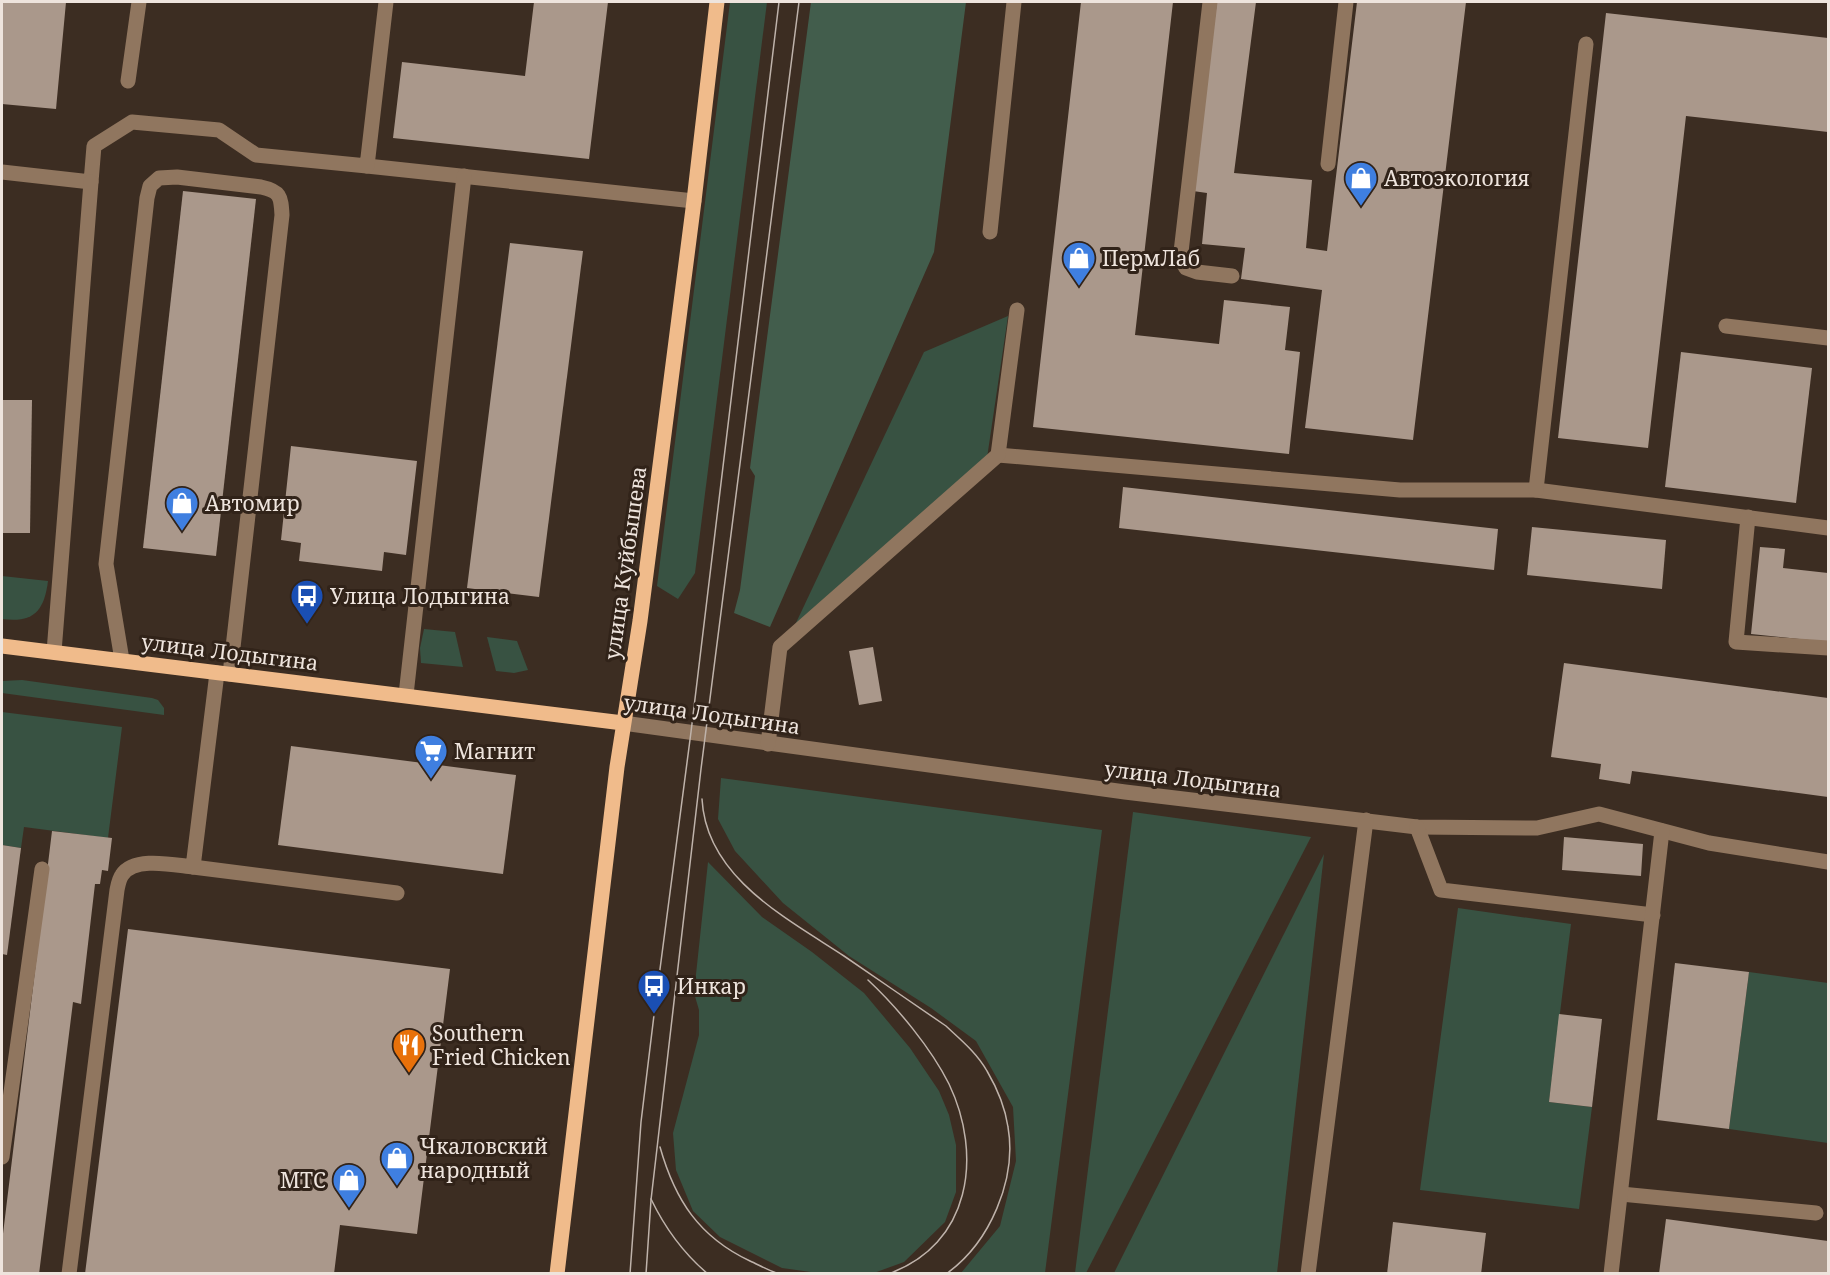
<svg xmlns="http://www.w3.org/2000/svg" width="1830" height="1275" viewBox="0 0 1830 1275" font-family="'Noto Serif',serif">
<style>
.green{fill:#385242}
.forest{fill:#425d4c}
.building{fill:#aa988b}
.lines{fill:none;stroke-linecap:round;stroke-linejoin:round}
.minor{stroke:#90765f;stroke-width:15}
.major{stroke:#f0bb8b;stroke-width:15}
.tram{stroke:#bfb3ab;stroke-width:1.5}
.labels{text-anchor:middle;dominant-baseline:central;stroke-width:6;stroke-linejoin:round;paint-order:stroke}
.poi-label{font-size:21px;fill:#eee4dd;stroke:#312319;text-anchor:start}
.street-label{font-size:21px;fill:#eee4dd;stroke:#312319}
</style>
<rect width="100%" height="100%" fill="#3c2d22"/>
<g class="green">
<polygon points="730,2 767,2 695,573 678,599 657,586"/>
<polygon points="1008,316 987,458 795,625 924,352"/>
<path d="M2,576l46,5c-4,31 -15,42 -46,38z"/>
<polygon points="424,629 455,632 463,667 421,663 420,648"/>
<polygon points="487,637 517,641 528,670 514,673 496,671"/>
<polygon points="22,680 152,698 158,700 164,708 164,715 2,693 2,681"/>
<polygon points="2,712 122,727 108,838 24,827 21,848 2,845"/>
<polygon points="721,778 1102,830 1045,1273 961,1273 1000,1226 1016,1161 1013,1107 976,1041 931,1008 849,956 783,903 735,851 718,819"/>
<polygon points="1133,812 1311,837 1086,1273 1075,1273"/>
<polygon points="1324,854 1277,1273 1114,1273"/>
<polygon points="708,862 762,917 812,952 864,993 910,1048 939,1091 949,1115 956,1145 956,1192 945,1222 904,1262 871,1274 818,1273 782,1268 720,1237 693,1211 676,1170 673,1133 699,1035 699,1010 694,993"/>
<polygon points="1458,908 1571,924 1549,1102 1592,1107 1579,1209 1420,1190"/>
<polygon points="1749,972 1828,983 1828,1143 1729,1129"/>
</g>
<polygon class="forest" points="811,2 966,2 934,252 770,627 734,613 740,590 755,476 750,468"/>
<g class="building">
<polygon points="2,2 66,2 56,109 2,104"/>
<polygon points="534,2 608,2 589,159 393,138 402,62 525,76"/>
<polygon points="1081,2 1173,2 1135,335 1219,344 1224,300 1290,307 1285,350 1300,352 1289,454 1033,427"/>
<polygon points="1217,2 1256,2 1234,173 1312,180 1306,248 1327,251 1357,2 1466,2 1413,440 1305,428 1322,290 1241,279 1245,248 1202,244 1207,193 1193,191"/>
<polygon points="1606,13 1828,38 1828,132 1686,116 1648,448 1558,438"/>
<polygon points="183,191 256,199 216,556 143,548"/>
<polygon points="510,243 583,251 539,597 467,588"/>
<polygon points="1681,352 1812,368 1796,503 1665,487"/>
<polygon points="2,400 32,400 30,533 2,533"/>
<polygon points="291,446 417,461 406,555 384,552 382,571 299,561 301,543 281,540"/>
<polygon points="1123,487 1498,529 1494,570 1119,528"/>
<polygon points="1532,527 1666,540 1662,589 1527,575"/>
<polygon points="1760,547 1785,549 1783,568 1828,573 1828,642 1751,634"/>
<polygon points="873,647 882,701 859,705 849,651"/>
<polygon points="1564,663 1828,698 1828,797 1632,771 1630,784 1599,779 1601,764 1551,757"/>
<polygon points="291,746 516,775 503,874 278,845"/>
<polygon points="52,831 112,838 108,871 102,870 100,884 95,884 81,1004 73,1002 39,1274 2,1274 2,1242"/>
<polygon points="1564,837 1643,844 1641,876 1562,870"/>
<polygon points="2,845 21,848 7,955 2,954"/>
<polygon points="128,929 450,969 417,1234 340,1225 334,1274 85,1274"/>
<polygon points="1675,963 1749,972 1729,1129 1657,1120"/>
<polygon points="1559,1014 1602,1019 1592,1107 1549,1102"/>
<polygon points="1666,1219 1828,1241 1828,1274 1659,1274"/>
<polygon points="1393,1222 1486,1233 1481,1274 1387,1274"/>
</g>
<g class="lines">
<g class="minor">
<polyline points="1210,2 1181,252 1182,261 1186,268 1197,272 1232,276"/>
<polyline points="128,81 139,2"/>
<polyline points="1328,164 1346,2"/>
<polyline points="367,166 694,201"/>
<polyline points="2,172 91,182 94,146 132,122 219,130 256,155 367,166 386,2"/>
<polyline points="990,232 1014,2"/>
<polyline points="1726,326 1828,338"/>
<polyline points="998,455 1400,490 1536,490 1828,528"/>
<polyline points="1536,490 1586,44"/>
<polyline points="1748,517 1736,642 1828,648"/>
<polyline points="54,652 91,182"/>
<path d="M122,660l-16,-96 41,-366 3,-12 9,-8 18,-1 84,10c19,4 20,9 21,28l-52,459"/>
<polyline points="406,695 464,176"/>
<polyline points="623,723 1125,792 1417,827 1537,828 1599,814 1709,843 1828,862"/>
<polyline points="768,744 780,647 998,455 1017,310"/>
<polyline points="1417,827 1441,890 1653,915"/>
<polyline points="193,867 397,893"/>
<polyline points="2,1157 42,869"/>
<polyline points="1621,1194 1816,1213"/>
<path d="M69,1274l48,-384c1,-5 2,-11 5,-15 12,-19 52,-10 71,-8l24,-194"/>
<polyline points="1308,1274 1366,820"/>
<polyline points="1611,1274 1662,831"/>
</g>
<g class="major">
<polyline points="2,646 623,723"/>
<polyline points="557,1274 617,767 640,621 694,201 717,2"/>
</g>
<g class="tram">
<path d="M702,799c4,78 84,119 142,157 34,23 68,47 102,70 15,14 31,27 41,45 10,17 18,36 21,56 9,52 -18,116 -62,147"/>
<path d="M868,980c29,27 63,68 81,104 34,71 22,161 -61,190"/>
<path d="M660,1147c15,53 39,90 90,114 9,4 19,10 30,13"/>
<path d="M651,1199c14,29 32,54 57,75"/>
<polyline points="630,1274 641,1122 654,1015 691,732 779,2"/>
<polyline points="646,1274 651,1200 701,769 799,2"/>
</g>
</g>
<defs>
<g id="shop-pin" transform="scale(1.725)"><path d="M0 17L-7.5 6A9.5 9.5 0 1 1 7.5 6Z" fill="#3f7fe0" stroke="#312319"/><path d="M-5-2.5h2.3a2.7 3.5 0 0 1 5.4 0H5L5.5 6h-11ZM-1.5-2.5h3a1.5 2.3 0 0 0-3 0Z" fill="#fff"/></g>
<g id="bus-pin" transform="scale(1.725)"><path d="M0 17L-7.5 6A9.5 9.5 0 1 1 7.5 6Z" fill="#1a4fb4" stroke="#312319"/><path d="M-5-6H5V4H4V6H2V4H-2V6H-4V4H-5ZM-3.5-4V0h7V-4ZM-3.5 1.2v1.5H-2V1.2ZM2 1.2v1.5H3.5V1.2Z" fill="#fff"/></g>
<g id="supermarket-pin" transform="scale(1.725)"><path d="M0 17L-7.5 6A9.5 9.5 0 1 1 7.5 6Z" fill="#3f7fe0" stroke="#312319"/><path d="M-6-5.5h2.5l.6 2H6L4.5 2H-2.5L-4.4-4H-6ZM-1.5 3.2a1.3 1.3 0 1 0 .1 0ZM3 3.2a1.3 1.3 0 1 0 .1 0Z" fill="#fff"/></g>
<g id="restaurant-pin" transform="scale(1.725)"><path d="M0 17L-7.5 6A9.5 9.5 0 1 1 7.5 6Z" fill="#e8710a" stroke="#312319"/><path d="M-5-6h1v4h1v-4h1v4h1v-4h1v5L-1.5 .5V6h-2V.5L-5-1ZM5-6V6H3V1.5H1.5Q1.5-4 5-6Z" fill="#fff"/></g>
</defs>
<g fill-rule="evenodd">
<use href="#shop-pin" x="1361" y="178"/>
<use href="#shop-pin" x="1079" y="258"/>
<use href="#shop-pin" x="182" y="503"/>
<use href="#bus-pin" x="307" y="596"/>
<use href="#supermarket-pin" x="431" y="751"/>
<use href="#bus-pin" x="654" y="986"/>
<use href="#restaurant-pin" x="409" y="1045"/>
<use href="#shop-pin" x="397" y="1158"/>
<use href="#shop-pin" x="349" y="1180"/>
</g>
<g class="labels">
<g class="poi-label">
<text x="1384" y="178">Автоэкология</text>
<text x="1102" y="258">ПермЛаб</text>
<text x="205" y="503">Автомир</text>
<text x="330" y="596">Улица Лодыгина</text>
<text x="454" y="751">Магнит</text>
<text x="677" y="986">Инкар</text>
<text x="432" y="1033">Southern<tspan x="432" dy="24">Fried Chicken</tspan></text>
<text x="420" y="1146">Чкаловский<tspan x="420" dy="24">народный</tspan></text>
<text x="326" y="1180" text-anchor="end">МТС</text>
</g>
<g class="street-label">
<text transform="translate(625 563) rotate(-82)">улица Куйбышева</text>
<text transform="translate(230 652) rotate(7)">улица Лодыгина</text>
<text transform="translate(712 714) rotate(8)">улица Лодыгина</text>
<text transform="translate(1193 779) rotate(7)">улица Лодыгина</text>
</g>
</g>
<rect width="1830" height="1275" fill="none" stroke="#eee4dd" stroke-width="6"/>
</svg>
